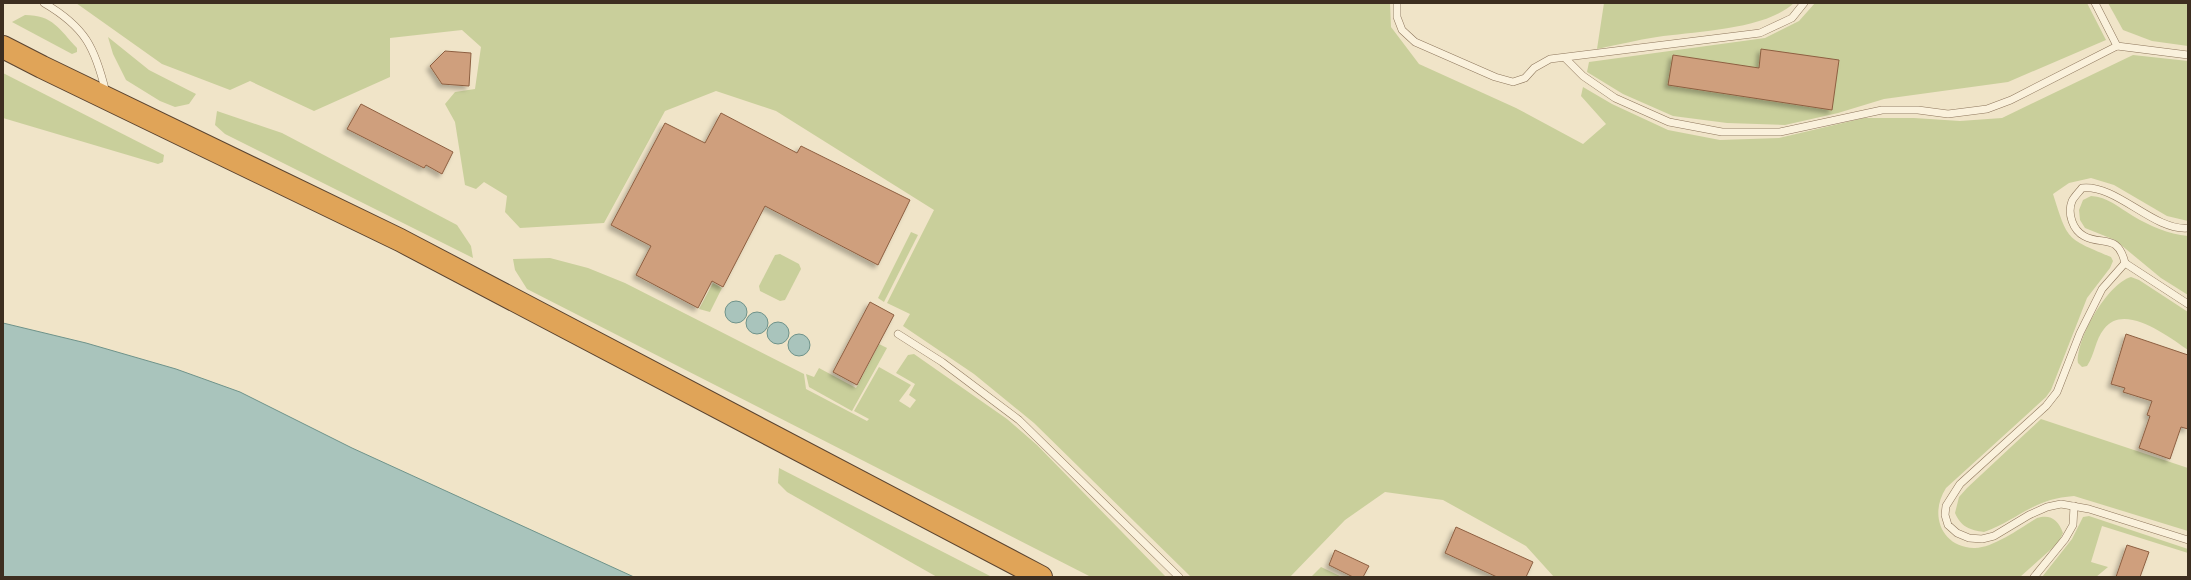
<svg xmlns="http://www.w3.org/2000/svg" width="2191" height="580" viewBox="0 0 2191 580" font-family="'Noto Serif',serif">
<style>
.green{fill:#c9cf9b}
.water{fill:#a9c4bc;stroke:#6f938a}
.building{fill:#cf9f7d;stroke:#8d5f41;filter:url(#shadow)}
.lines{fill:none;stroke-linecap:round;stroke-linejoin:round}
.lane-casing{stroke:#8d765c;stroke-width:8}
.highway-casing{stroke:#5b4430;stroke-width:24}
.lane{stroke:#faf1dc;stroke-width:7}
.highway{stroke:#e0a458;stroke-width:22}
</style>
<defs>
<filter id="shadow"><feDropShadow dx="-3.5" dy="3.5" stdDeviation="2" flood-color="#0004"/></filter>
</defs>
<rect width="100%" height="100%" fill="#f0e4c8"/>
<g class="green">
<path d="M76,3h1314l1,24 28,37 97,44 67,36 23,-20 -25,-28 2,-9 29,17 56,26 52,10 59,-2 85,-20h50l46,3 42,-3 131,-63 55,6v160l-21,-5 -53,-31 -23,-7 -22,5 -16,11c15,47 13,44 58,63l2,4 -3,7 -23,30 -36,92 -5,7 -100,91c-17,26 -5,59 28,60 18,1 48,-21 63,-30 14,-4 21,2 26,15l-5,10 -38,34h-466l-28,-31 -83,-46 -58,-8 -40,28 -55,57h-99l-157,-154 -60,-49 -71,-48 7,-12 -23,-11 47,-93 -158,-99 -60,-20 -51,20 -61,112 -84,5 -15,-16 2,-16 -23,-14 -8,7 -11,-4 -10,-63 -10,-18 10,-12 20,-3 6,-42 -19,-17 -72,8v39l-76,34 -64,-30 -20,9 -68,-26z"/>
<path d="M1604,3h190c-29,27 -98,28 -137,34 -20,3 -40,8 -60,12z"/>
<polygon points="1815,3 2087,3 2106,40 2008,82 1884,99 1838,113 1785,125 1727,123 1673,116 1623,94 1587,72 1589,62 1765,38 1799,21"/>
<polygon points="2108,3 2188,3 2188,46 2152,41 2123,30"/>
<path d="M25,15c28,0 34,14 52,33v4l-5,2 -60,-32z"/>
<polygon points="108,37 149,70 196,94 189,104 175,107 160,101 126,80 113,54"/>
<polygon points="3,73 164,155 163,162 158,164 3,118"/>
<polygon points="217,111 282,133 457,225 471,246 473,258 225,134 215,125"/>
<path d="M2091,196c17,1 27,11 42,20 17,10 35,18 55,20v59l-27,-17 -46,-38 -30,-12 -5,-8 -1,-10 4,-10z"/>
<polygon points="911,232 918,235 884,302 878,298"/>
<polygon points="780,254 799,264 801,269 785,300 780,301 760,291 759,286 775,255"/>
<polygon points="550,258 588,268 625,283 804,374 806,389 867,421 869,419 854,411 879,367 911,385 899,401 910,408 916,400 909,395 915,384 896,373 908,355 914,354 1007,419 1037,445 1166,577 1091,577 527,289 515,270 513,259"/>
<path d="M2131,277l8,3 49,32v38c-19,-13 -64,-48 -84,-21 -9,11 -9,25 -17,37l-5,1 -4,-4c-2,-24 29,-79 53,-86z"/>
<polygon points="713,283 722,288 710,312 699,309"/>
<polygon points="879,344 887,348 852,411 809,387 806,374 814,377 819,368 856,388"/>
<path d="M2041,419l147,49v63l-114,-35c-42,3 -54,23 -90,36 -14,-2 -23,-5 -29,-19l4,-16 8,-9z"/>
<polygon points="779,468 992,577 937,577 787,492 778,483"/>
<polygon points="2089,516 2188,549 2188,553 2102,526 2091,562 2108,567 2096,577 2042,577 2072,539 2083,517"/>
<polygon points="1321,567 1342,577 1311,577"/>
</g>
<g class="water">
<circle cx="736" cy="312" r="11"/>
<circle cx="757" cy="323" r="11"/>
<circle cx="778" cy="333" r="11"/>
<polygon points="3,323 86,343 176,369 240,392 352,448 634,577 3,577"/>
<circle cx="799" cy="345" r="11"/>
</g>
<g class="building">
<polygon points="1761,49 1839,60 1832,110 1668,85 1673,55 1759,68"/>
<polygon points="445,51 471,53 469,86 442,84 430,66"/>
<polygon points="361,104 453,152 442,174 426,165 424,168 347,129"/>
<polygon points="721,113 797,153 801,146 910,200 878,265 765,206 723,287 712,281 698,308 636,275 651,246 611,225 665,123 705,143"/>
<polygon points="870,302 894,315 857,385 833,372"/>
<polygon points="2126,334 2188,355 2188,429 2181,427 2170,459 2139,448 2150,416 2147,415 2152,401 2123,392 2125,388 2111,384"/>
<polygon points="1456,527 1533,562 1526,577 1497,577 1445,553"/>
<polygon points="2127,545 2149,552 2140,577 2116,577"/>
<polygon points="1335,550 1369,566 1363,577 1353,577 1329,565"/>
</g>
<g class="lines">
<g class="lane-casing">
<g id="lane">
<path d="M44,3c41,24 51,44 62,90"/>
<polyline points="1397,3 1397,17 1402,30 1415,42 1495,77 1513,82 1525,78 1534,68 1550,59 1760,33 1792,18 1804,3"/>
<polyline points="2095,3 2117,46"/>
<polyline points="1565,58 1583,76 1615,98 1669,122 1722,132 1780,132 1882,110 1918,110 1948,114 1987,109 2011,100 2117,46 2188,55"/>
<path d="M2188,228c-35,3 -71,-44 -106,-40 -3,4 -8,9 -10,13 -5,13 1,29 12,35 18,10 34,-3 41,27l-23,26 -22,44 -23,59 -11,14 -86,78 -14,22 -1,9 3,10 9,8 12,5 13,1 12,-3 35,-21 18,-8 14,-3 28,5 99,31"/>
<polyline points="2125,263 2188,304"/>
<polyline points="898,334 942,362 1019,420 1179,577"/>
<polyline points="2034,577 2065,539 2073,525 2074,506"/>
</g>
</g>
<g class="highway-casing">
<polyline id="highway" points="3,47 42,67 400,240 1041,577"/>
</g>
<use href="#lane" class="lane"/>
<use href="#highway" class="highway"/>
</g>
<rect width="2191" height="580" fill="none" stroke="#3d2e20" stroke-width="8"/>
</svg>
